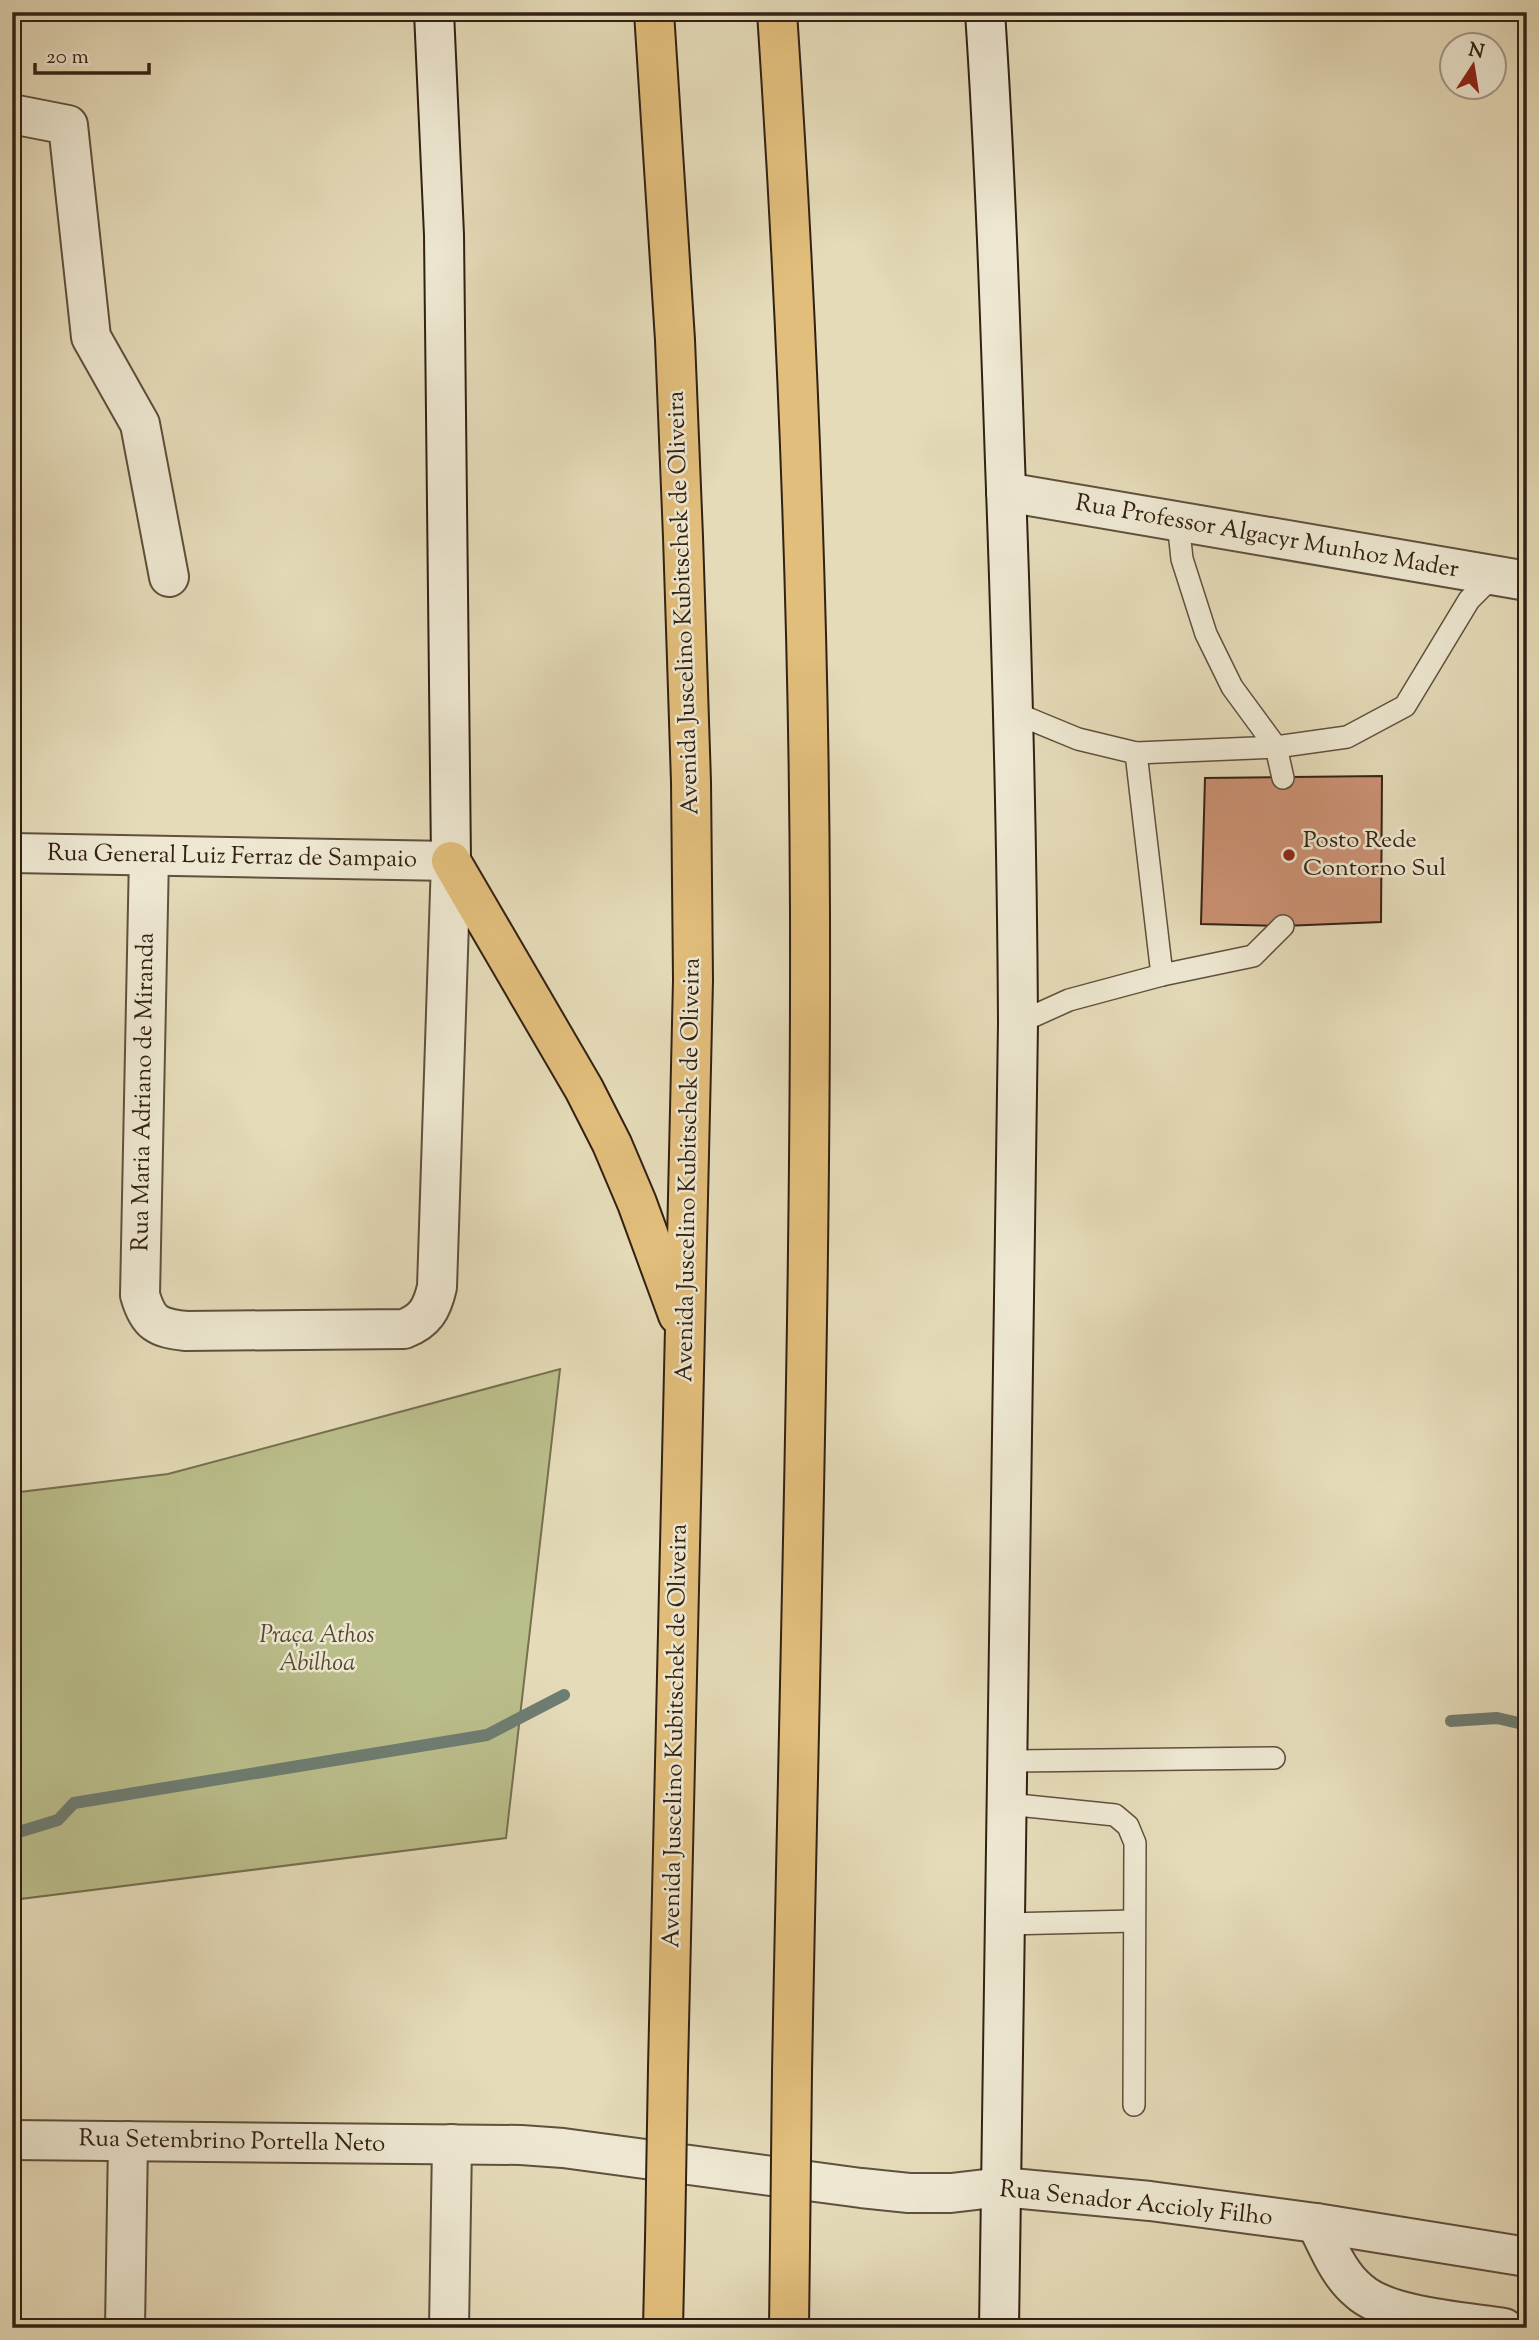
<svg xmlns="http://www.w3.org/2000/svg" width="1539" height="2340" viewBox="0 0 1539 2340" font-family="'Sorts Mill Goudy',serif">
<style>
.green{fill:#babe8b;stroke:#76704f;stroke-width:2}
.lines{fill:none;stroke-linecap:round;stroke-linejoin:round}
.stream{stroke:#6e7d72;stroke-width:12}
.building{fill:#cb9174;stroke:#332113;stroke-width:2}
.service-casing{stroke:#60503c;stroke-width:24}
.minor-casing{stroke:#60503c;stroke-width:42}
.tertiary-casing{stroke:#60503c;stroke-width:42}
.secondary-casing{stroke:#332113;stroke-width:42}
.motorway-casing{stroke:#332113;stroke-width:42}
.service{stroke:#eee8d2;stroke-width:21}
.minor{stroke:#eee8d2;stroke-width:38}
.tertiary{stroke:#eee8d2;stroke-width:38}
.secondary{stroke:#eee8d2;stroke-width:38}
.motorway{stroke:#e2be7c;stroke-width:38}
.motorway-bridge-casing{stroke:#332113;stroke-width:42;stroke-linecap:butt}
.motorway-bridge{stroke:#e2be7c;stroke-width:38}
.poi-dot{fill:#8f2418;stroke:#eee8d2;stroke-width:2.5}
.labels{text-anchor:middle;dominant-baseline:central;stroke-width:5;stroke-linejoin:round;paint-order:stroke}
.street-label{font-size:24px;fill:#332113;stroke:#eee8d2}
.poi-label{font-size:24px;fill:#332113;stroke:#eee8d2;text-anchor:start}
.park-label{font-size:24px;font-style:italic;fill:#554831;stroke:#eee8d2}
</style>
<rect width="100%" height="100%" fill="#e5dbb9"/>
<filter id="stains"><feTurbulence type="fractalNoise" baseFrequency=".00286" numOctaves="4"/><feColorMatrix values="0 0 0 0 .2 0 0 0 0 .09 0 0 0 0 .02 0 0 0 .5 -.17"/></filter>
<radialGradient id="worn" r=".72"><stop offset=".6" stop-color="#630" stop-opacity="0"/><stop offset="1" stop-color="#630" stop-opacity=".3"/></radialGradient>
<polygon class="green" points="560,1369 506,1838 12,1900 12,1493 168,1474"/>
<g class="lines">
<g class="stream">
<polyline points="1451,1721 1497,1718 1527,1725"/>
<polyline points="12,1834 58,1820 74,1803 487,1735 564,1695"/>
</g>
</g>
<polygon class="building" points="1382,776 1381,922 1283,926 1201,924 1205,778"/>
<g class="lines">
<g class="service-casing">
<g id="service">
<polyline points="1178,522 1182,559 1206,634 1232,687 1276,747 1283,778"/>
<polyline points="1015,713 1078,739 1136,753 1276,747 1347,737 1405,706 1469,600 1493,576"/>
<polyline points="1136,753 1162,975"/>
<polyline points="1018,1023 1069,1000 1162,975 1253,956 1283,926"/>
<polyline points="1008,1761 1274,1758"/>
<polyline points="1007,1804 1115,1815 1128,1826 1135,1843 1134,2105"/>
<polyline points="1006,1924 1134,1921"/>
</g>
</g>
<g class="minor-casing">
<g id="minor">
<polyline points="12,114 68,125 91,337 140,424 169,577"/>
<path d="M149,856l-9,439c8,28 17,33 46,36l218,-2c21,-8 28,-20 33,-42l14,-426"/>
<path d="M1316,2223c12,23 22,51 43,68 28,26 107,31 145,37"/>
<polyline points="125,2328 128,2141"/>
</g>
</g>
<g class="tertiary-casing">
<g id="tertiary">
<polyline points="1006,492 1527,581"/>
<polyline points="12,853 451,861"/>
<polyline points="12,2140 521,2145 563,2148 861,2188 909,2193 951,2193 1002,2187 1150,2201 1316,2223 1527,2257"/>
<polyline points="449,2328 452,2144"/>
</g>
</g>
<g class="secondary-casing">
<g id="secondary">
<polyline points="434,12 444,235 451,861"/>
<path d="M985,12c10,150 15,300 20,450 7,187 12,374 13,561l-19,1305"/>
</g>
</g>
<g class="motorway-casing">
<g id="motorway">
<polyline points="654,12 675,340 683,537 691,782 693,980 668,2068"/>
<path d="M777,12c20,299 32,600 33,900 1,387 -11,774 -18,1160"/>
<polyline points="451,861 584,1089 612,1144 637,1203 678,1315"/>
<polyline points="663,2328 665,2239"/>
<polyline points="789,2328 790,2246"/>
</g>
</g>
<use href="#service" class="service"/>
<use href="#minor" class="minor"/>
<use href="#tertiary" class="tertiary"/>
<use href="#secondary" class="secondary"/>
<use href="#motorway" class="motorway"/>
<g class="motorway-bridge-casing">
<g id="motorway-bridge">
<polyline points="665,2239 668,2068"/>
<polyline points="790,2246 792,2072"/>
</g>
</g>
<use href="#motorway-bridge" class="motorway-bridge"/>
</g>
<circle class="poi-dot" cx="1289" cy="855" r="7"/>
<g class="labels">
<g class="street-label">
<text transform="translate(1267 537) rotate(10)">Rua Professor Algacyr Munhoz Mader</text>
<text transform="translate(684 603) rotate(-92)">Avenida Juscelino Kubitschek de Oliveira</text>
<text transform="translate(232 857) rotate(1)">Rua General Luiz Ferraz de Sampaio</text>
<text transform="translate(144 1092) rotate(-89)">Rua Maria Adriano de Miranda</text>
<text transform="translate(689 1170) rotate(-89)">Avenida Juscelino Kubitschek de Oliveira</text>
<text transform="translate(676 1736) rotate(-89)">Avenida Juscelino Kubitschek de Oliveira</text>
<text transform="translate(232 2142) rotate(1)">Rua Setembrino Portella Neto</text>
<text transform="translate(1136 2204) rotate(6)">Rua Senador Accioly Filho</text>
</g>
<g class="poi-label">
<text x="1303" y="841">Posto Rede<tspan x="1303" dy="28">Contorno Sul</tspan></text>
</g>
<g class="park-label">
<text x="317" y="1636">Praça Athos<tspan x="317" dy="28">Abilhoa</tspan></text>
</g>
</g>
<rect width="1539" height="2340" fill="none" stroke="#e5dbb9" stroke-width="42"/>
<rect x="14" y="14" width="1511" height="2312" fill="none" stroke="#332113" stroke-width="3.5"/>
<rect x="21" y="21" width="1497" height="2298" fill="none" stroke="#332113" stroke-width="2"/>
<g transform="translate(1473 66) rotate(12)"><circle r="33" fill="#eee8d2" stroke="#a39886" stroke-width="2"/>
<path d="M0-5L12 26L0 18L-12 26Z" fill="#8f2418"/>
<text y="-10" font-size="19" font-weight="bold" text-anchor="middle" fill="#332113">N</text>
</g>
<path d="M35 63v10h114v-10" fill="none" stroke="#332113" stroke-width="3.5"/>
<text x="46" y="63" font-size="21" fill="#332113" stroke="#eee8d2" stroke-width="5" paint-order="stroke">20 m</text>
<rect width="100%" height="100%" filter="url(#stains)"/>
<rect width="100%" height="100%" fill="url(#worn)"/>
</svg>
